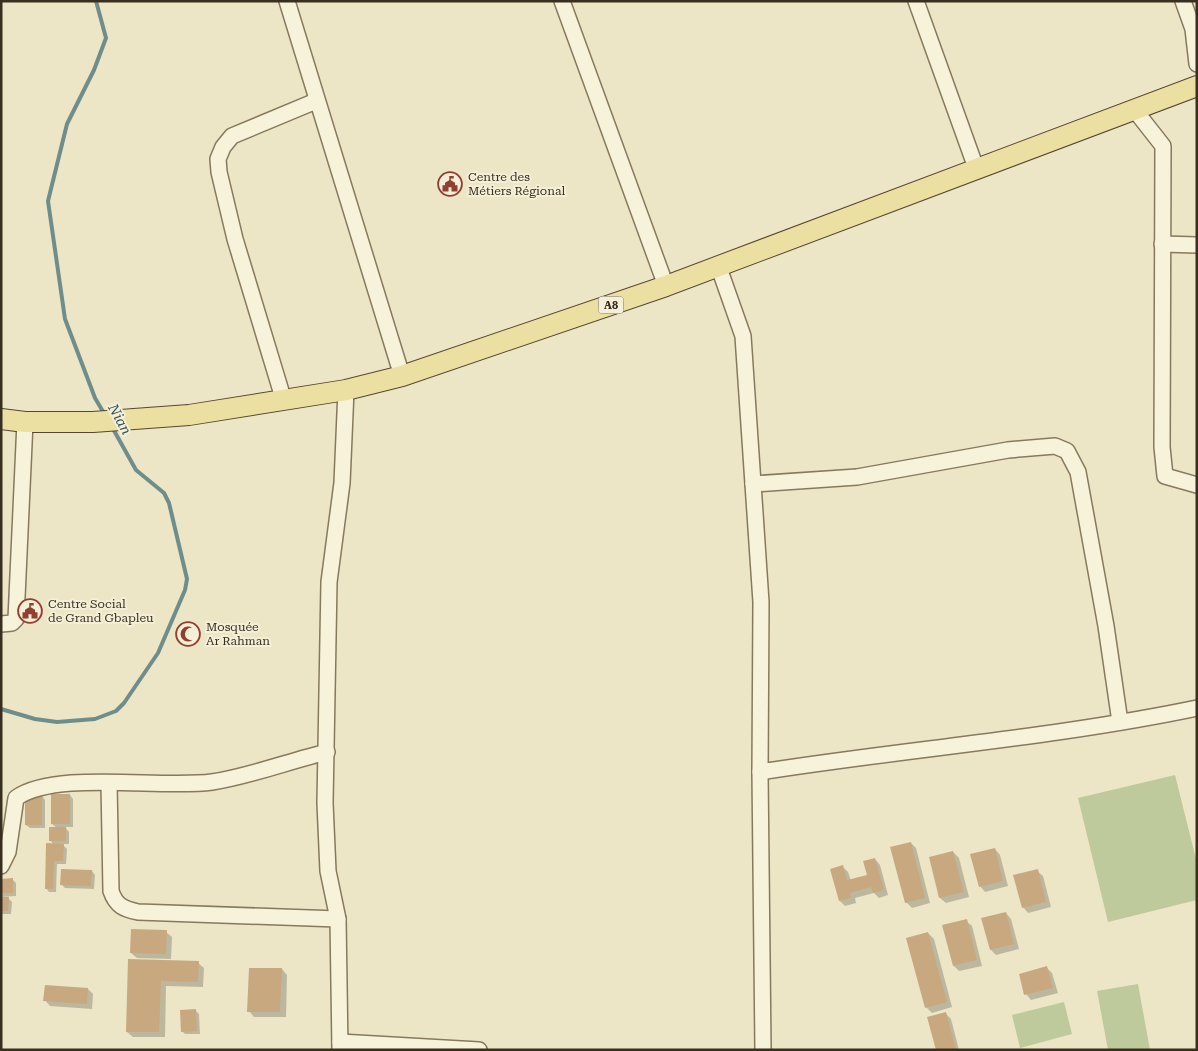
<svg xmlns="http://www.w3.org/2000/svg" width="1198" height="1051" viewBox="0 0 1198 1051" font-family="'Roboto Serif',serif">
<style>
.green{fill:#beca9b}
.shadow{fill:#0003}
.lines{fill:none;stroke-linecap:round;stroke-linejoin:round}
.stream{stroke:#6f8e8b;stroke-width:4}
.building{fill:#c8a87f}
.minor-casing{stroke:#87795d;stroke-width:18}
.major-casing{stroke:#554731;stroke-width:22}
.minor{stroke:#f7f2da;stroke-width:15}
.major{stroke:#ecdfa2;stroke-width:20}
.labels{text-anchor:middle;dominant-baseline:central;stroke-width:4;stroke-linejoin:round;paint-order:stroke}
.shield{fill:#f4efd6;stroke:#706957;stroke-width:1}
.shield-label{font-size:11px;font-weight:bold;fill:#382f20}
.poi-label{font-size:12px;fill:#382f20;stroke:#f4efd6;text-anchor:start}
.water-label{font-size:14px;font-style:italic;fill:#305457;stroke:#f4efd6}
</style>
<rect width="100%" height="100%" fill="#ece6c7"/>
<g class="green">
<polygon points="1175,775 1197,863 1197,900 1108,922 1078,798"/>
<polygon points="1138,984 1150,1050 1108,1050 1097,991"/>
<polygon points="1064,1002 1072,1034 1020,1048 1012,1015"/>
</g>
<g class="shadow">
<polygon points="70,795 73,799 73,827 65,827 69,832 69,844 62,844 67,849 66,864 57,864 56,892 49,892 46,888 54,845 50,840 57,828 52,824"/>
<polygon points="42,796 45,800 45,828 30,828 26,825"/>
<polygon points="911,843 916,848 930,903 912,908 906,902"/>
<polygon points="995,849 1000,855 1008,886 985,892 980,886"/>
<polygon points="953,852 959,858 969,897 946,903 940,898"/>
<polygon points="875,859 880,865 888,895 879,898 874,893 855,898 856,903 845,906 840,901 843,867 848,872 851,881 869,876"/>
<polygon points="92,871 95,875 94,889 65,888 61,884"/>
<polygon points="1037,871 1043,876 1051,907 1028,913 1023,907"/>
<polygon points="1,880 13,880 16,883 16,896 1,897"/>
<polygon points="1,898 9,899 12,902 11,914 1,914"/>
<polygon points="1006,913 1011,919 1019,949 996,955 991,950"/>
<polygon points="966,921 972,926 982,966 959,971 954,966 944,926"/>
<polygon points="166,932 172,937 171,959 137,958 131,953"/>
<polygon points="928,933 934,939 952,1007 932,1013 926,1007"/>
<polygon points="129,961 198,963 204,968 203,987 166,986 165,1037 133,1037 127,1032"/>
<polygon points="1047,968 1052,973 1058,993 1031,1000 1026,994"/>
<polygon points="282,969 287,975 286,1017 254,1017 249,1011"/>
<polygon points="88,989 93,994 92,1009 50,1006 45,1000"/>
<polygon points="195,1010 199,1014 200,1034 185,1034 182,1031"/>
<polygon points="945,1013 951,1019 959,1050 937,1050"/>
</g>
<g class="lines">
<g class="stream">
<polyline points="96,1 106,38 94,70 67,124 48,201 65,319 95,398 105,415"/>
<polyline points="1,709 35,719 57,722 95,719 116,711 124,703 158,653 185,590 187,579 169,503 164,493 136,470 112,427"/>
</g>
</g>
<g class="building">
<rect x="51" y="794" width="19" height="30"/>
<polygon points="42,795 42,825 25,825 25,796"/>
<rect x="49" y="827" width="17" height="14"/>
<polygon points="911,842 925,898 905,903 890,847"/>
<polygon points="46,843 64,844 63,861 54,861 53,889 45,889"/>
<polygon points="995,848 1003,881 979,887 970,854"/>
<polygon points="953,851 964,892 939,898 929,857"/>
<polygon points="875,858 884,890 873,893 871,887 850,893 851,898 839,901 830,869 843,865 847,880 867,875 863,861"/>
<polygon points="61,869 92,870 91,886 60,885"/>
<polygon points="1038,869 1046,902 1022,908 1013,875"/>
<polygon points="13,878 13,893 1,893 1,879"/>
<polygon points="1,897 9,897 8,911 1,911"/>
<polygon points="1006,912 1014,944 990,950 981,918"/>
<polygon points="967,919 977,960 953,966 942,925"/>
<polygon points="131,929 167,930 166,954 130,953"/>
<polygon points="928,932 947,1002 925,1008 906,938"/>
<polygon points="128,959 199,961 198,982 161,981 159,1032 126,1032"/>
<polygon points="1047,966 1053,988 1024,995 1019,974"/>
<polygon points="249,968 282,968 280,1012 247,1012"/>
<polygon points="45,985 88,988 87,1004 43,1001"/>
<polygon points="196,1009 197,1031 181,1032 180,1010"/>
<polygon points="946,1012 956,1050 936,1050 927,1017"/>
</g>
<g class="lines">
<g class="minor-casing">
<g id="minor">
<polyline points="287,1 402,376"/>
<polyline points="562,1 666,286"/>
<polyline points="916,1 976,168"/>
<polyline points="1183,1 1193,29 1197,64"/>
<polyline points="1134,109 1163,146 1162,447 1165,476 1197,485"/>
<polyline points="1162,244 1197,245"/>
<polyline points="718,265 743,336 761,602 760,772 763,1050"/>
<polyline points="284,401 235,239 219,172 218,159 223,147 232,136 316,101"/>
<polyline points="753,484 857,477 1008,450 1055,446 1067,451 1078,472 1106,626 1120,722"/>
<polyline points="1,624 12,623 16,619 25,422"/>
<path d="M760,772c145,-23 293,-34 437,-64"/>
<path d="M109,783l2,108c5,15 13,18 27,21l200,7"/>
<path d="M1,866l7,-14 8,-54c40,-28 145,-9 196,-16 39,-6 77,-21 115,-30"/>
<polyline points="340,1042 479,1050"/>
<polyline points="340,1050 338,919 328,871 325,803 329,582 342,483 346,390"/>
</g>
</g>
<g class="major-casing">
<polyline id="major" points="1,419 25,422 93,422 189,415 346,390 402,376 666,286 1197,86"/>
</g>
<use href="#minor" class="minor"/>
<use href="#major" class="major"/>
</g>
<defs>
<g id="civic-ring" transform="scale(1.25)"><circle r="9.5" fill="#f4efd6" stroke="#923e31" stroke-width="1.5"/><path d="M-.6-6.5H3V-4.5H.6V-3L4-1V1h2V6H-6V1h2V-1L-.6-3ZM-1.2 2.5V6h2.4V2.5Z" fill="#923e31"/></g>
<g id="mosque-ring" transform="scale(1.25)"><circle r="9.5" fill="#f4efd6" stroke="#923e31" stroke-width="1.5"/><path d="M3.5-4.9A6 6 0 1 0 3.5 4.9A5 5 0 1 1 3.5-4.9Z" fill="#923e31"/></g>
</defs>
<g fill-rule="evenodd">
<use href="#civic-ring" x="450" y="184"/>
<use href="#civic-ring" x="30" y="611"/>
<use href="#mosque-ring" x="188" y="634"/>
</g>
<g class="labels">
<rect class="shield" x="598.5" y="296.5" width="25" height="17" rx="4"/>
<g class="shield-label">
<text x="611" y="305">A8</text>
</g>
<g class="poi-label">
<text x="468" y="177">Centre des<tspan x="468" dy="14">Métiers Régional</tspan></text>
<text x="48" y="604">Centre Social<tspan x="48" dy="14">de Grand Gbapleu</tspan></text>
<text x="206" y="627">Mosquée<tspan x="206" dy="14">Ar Rahman</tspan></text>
</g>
<g class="water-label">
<text transform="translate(120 419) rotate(61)">Nian</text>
</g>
</g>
<rect width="1198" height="1051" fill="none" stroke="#382f20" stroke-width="5"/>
</svg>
